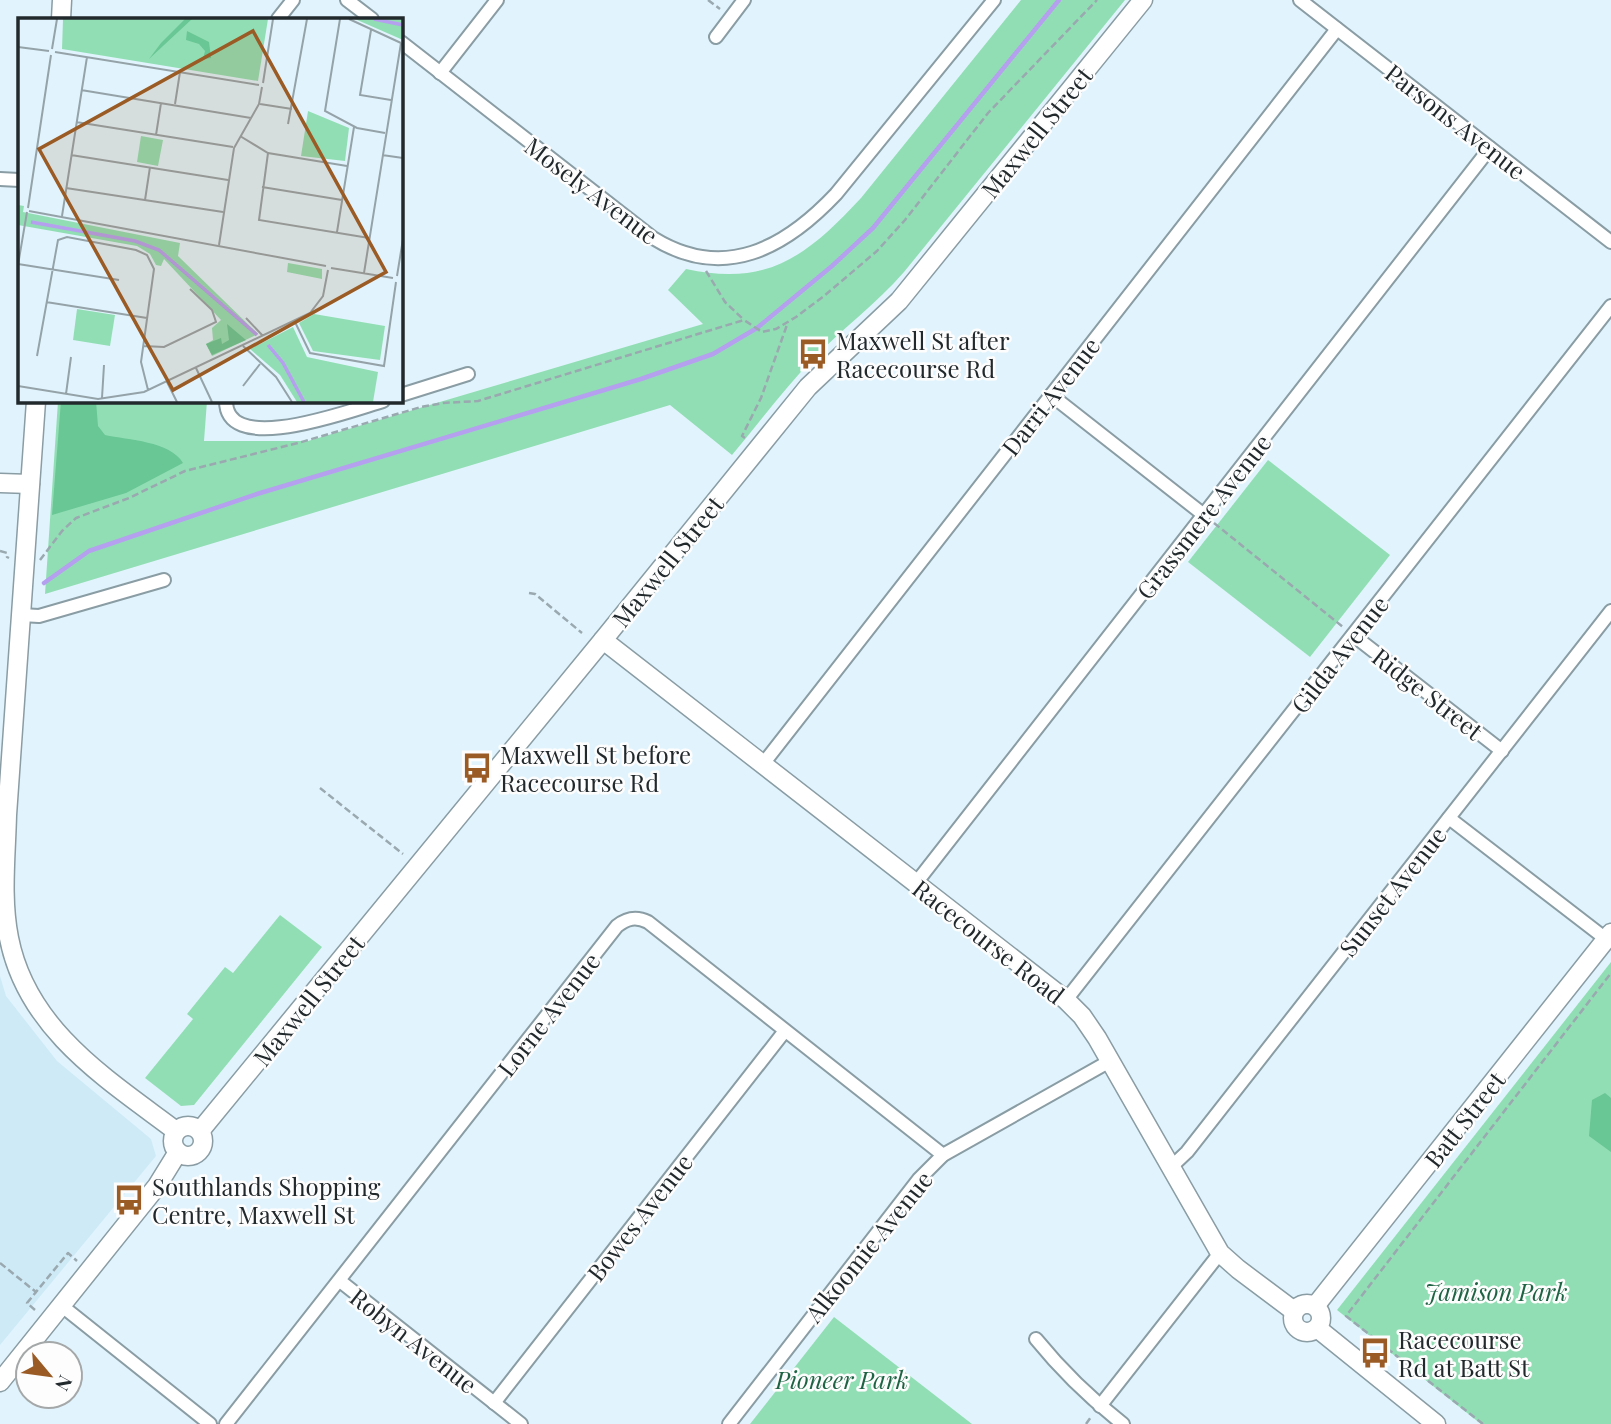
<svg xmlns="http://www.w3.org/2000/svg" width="1611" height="1424" viewBox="0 0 1611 1424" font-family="'Playfair Display',serif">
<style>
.built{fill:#cfeaf7}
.green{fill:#92deb4}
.forest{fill:#69c695}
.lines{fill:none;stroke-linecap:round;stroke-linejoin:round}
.stream{stroke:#b5a0ef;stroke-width:4.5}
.street-casing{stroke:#8a9ca4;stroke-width:16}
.secondary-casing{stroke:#8a9ca4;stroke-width:21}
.path{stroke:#9aa8af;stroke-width:2.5;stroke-dasharray:7 3.5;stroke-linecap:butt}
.street{stroke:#fff;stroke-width:12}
.secondary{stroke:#fff;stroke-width:18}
.labels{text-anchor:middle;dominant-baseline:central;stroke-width:5;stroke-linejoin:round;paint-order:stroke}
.street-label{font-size:24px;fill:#22292c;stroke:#fdfdfd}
.poi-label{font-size:24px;fill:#22292c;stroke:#fdfdfd;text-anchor:start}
.park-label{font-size:24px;font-style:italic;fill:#1e6343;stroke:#fdfdfd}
.inset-river{fill:none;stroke:#b5a0ef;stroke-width:3.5}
.inset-road{fill:none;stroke:#95a3a9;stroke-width:2}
.view{fill:#9b5b25;fill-opacity:0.15;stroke:#9b5b25;stroke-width:3.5}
.inset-edge{fill:none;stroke:#22292c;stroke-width:3.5}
</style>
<rect width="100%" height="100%" fill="#e1f4fd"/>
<polygon class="built" points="0,976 6,996 57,1061 151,1139 156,1156 0,1345"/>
<g class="green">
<path d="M1021,0h104l-221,272c-28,32 -61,56 -91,87 -29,30 -54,64 -81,96l-62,-50 -625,189 13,-193h149l-3,40h104l395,-117 -35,-34 18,-21c82,18 121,-13 175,-71z"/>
<polygon points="1268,460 1390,555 1310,657 1188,562"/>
<polygon points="280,915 322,947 194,1105 181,1106 145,1078 193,1019 187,1014 225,967 233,973"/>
<polygon points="1611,962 1611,1424 1481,1424 1337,1310"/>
<polygon points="834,1317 972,1424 750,1424"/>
</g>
<g class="forest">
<path d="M61,401h35l2,25 7,9c23,5 65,6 78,28l-57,30 -74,22z"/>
<polygon points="1605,1093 1611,1098 1611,1152 1589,1136 1592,1100"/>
</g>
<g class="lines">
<polyline class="stream" points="44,583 89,551 257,494 641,379 713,354 757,328 832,266 873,228 1059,0"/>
<g class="street-casing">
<g id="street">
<polyline points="347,0 372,19"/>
<polyline points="1300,0 1611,242"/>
<polyline points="278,19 293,0"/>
<polyline points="716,37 744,0"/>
<path d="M401,42l252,196c71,44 132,10 183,-44l158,-194"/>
<polyline points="440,73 497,0"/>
<polyline points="0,179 19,180"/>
<polyline points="401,395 468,374"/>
<polyline points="1051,395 1204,515"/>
<path d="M226,401c0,57 128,8 157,0"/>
<polyline points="21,615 39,616 164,580"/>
<polyline points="1353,635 1502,751"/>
<polyline points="763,764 1337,29"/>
<polyline points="1449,818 1606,939"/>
<polyline points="916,883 1490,148"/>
<polyline points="1066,1000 1611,306"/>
<polyline points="1170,1168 1187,1152 1611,611"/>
<polyline points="340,1281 521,1424"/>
<polyline points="62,1306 210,1424"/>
<path d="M1036,1339c26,32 55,60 87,85"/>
<polyline points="494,1403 784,1032"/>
<polyline points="1100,1406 1220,1253"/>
<path d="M226,1424l391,-498c10,-8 19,-10 31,-4l295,233"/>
<polyline points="729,1424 919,1179 943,1155 1110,1061"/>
</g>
</g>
<g class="secondary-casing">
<g id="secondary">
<polyline points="61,19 62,0"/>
<path d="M36,401l-29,414c-1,41 -6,83 2,123 18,92 98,141 167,193"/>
<polyline points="0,483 30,484"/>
<polyline points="603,640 1066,1000 1082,1016 1097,1038 1220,1253 1238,1269 1294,1311"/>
<circle cx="188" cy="1141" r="15"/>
<polyline points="200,1131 603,640 808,387 899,301 1143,0"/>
<circle cx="1307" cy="1318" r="14"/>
<polyline points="1316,1305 1611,933"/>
<polyline points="1317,1328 1436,1424"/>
<polyline points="0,1382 157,1186 178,1152"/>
</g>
</g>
<g class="path">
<polyline points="708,0 720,9"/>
<polyline points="706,271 725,302 744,320"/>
<polyline points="745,438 742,436 761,398 788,322"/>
<polyline points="1214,523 1343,627"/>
<polyline points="0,551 7,553 7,557 9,558"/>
<polyline points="40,560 62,531 76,518 129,498 185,471 298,443 421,407 443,403 478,401 744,320 762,332 776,329 796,317 824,296 877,251 905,220 988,113 1097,0"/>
<polyline points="529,593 535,594 582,633"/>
<polyline points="320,788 403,854"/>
<polyline points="0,1263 36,1292 68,1253 77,1261"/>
<polyline points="35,1310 27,1303 36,1292"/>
<polyline points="1086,1424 1091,1417"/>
<polyline points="1483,1424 1346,1316 1611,973"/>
</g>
<use href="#street" class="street"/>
<use href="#secondary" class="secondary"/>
</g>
<defs>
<g id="bus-bare" transform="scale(2.415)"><path d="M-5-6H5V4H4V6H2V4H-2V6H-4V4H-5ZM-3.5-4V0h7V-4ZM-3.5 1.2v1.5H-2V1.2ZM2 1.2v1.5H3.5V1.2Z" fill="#9b5b25" stroke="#fdfdfd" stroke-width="2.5" paint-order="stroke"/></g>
</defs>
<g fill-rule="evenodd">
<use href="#bus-bare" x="813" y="354"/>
<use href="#bus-bare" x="477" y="768"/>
<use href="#bus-bare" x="129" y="1200"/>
<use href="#bus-bare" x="1375" y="1353"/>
</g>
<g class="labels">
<g class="street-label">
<text transform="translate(1456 121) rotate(38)">Parsons Avenue</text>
<text transform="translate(1036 132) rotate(-51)">Maxwell Street</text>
<text transform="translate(592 190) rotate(37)">Mosely Avenue</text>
<text transform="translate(1050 396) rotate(-52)">Darri Avenue</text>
<text transform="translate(1203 516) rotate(-52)">Grassmere Avenue</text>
<text transform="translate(667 561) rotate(-51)">Maxwell Street</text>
<text transform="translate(1339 654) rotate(-52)">Gilda Avenue</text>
<text transform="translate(1428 693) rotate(38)">Ridge Street</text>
<text transform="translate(1392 891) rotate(-52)">Sunset Avenue</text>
<text transform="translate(989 941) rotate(38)">Racecourse Road</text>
<text transform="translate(308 1000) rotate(-51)">Maxwell Street</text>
<text transform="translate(548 1014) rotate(-52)">Lorne Avenue</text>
<text transform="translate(1464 1119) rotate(-52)">Batt Street</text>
<text transform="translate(639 1217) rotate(-52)">Bowes Avenue</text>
<text transform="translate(868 1246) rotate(-51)">Alkoomie Avenue</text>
<text transform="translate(414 1340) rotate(38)">Robyn Avenue</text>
</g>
<g class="poi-label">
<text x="836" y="340">Maxwell St after<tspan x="836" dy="28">Racecourse Rd</tspan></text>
<text x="500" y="754">Maxwell St before<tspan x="500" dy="28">Racecourse Rd</tspan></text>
<text x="152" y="1186">Southlands Shopping<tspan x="152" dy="28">Centre, Maxwell St</tspan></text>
<text x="1398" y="1339">Racecourse<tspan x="1398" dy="28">Rd at Batt St</tspan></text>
</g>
<g class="park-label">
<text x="1496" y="1291">Jamison Park</text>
<text x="842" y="1379">Pioneer Park</text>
</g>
</g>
<g transform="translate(18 18)">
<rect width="385" height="385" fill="#e1f4fd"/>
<path d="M45,1h205l-10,62 -196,-32zM336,1h49v21l-48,-21zM290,93l41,17 -4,33 -44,-5zM123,118l22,4 -5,26 -21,-4zM0,187l6,1 -1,6 157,31 -2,13 80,78 -46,22 -6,-12 7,-4 -1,-12 9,-8 -57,-61 -3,7 -5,-1 -6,-11 -13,-8 -119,-21zM270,245l34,6v10l-35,-7zM59,291l38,6 -5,31 -37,-6zM296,296l71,12 -5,34 -67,-9 -14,-28zM275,309l14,30 71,15 -5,30h-76l-17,-27 -30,-26z" fill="#92deb4"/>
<path d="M167,1h7l-43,40 12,-16zM169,13l22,11 2,16 -8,1 2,-8 -6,-7 -13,-4zM209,306l19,16 -34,15 -6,-11 15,-6 1,6 7,-4z" fill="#69c695"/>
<path class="inset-river" d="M356,1l29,6M13,204l104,19 24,9 98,85M250,327l15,18 21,39"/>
<path class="inset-road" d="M322,1l-15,92 32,17 28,5M331,1l52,24M353,12l-11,65 31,5M0,29l31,4M34,31l5,-30M37,34l204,33M245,65l10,-64M63,72l170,28M157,86l5,-32M242,86l32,5M58,104l157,25M270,106l19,-105M138,117l5,-32M222,118l28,17 79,13M250,135l-9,67 110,18M53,137l157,25M364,137l21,3M244,169l80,13M48,170l157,24M127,182l5,-33M10,190l23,-153M11,193l297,55M44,198l25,-159M319,214l17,-105M201,227l15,-97 25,-44 3,-17M0,246l101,16M0,247l9,-53M313,250l62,10M346,255l37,-230M379,258l6,-37M28,284l101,16M228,300l17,18M277,304l15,31 74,13 12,-84M125,328l21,1 52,-25 -4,-12 -22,-21M225,328l33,31 16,25M19,338l21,-116 9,-3 69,13 11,5 7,14 -13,93 7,28M178,350l16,34M149,364l10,20M0,368l80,13 46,-7 166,-79 13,-17 5,-26M225,368l17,-22M48,376l5,-37M84,380l2,-33"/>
<path class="view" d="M235,13l133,241 -213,118 -134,-241z"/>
<rect width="385" height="385" class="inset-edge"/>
</g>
<g transform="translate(49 1375) rotate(119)"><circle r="33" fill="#fdfdfd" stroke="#a5a8a9" stroke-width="2"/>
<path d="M0-5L12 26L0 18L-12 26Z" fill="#9b5b25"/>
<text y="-10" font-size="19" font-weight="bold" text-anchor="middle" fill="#22292c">N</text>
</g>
</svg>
